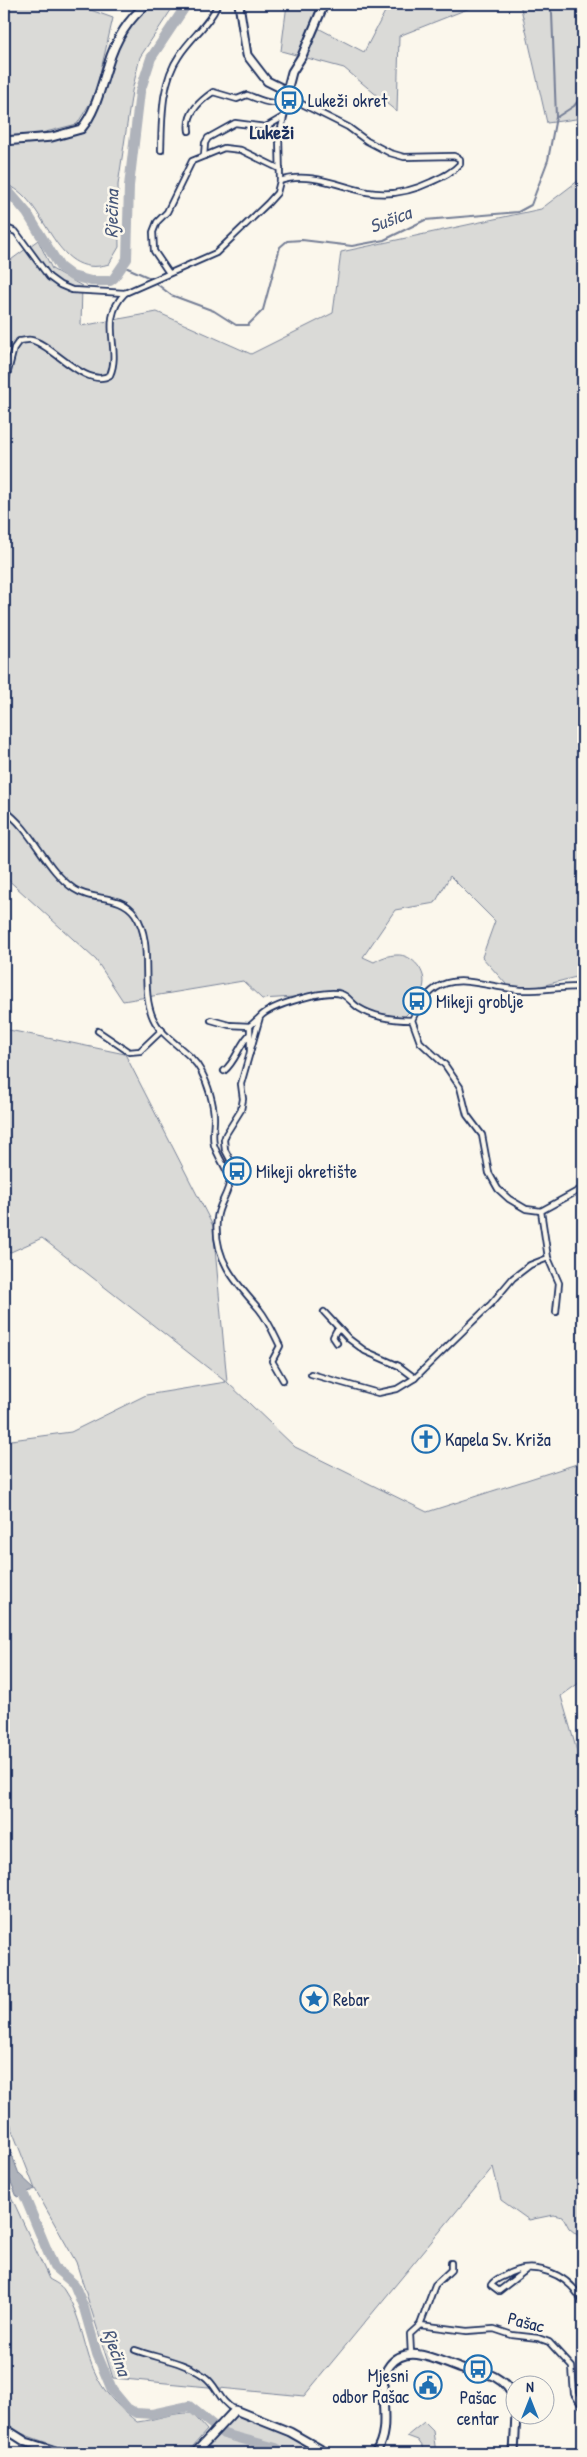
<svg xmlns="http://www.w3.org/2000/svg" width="587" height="2457" viewBox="0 0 587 2457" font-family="'Patrick Hand',sans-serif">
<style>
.green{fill:#dadad7;stroke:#7a849a}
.water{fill:#afb3bb;stroke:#747e96}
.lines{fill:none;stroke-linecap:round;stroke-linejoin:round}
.stream{stroke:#747e96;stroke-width:2}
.river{stroke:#afb3bb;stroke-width:10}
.minor-casing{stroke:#1b2f5e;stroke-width:8}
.secondary-casing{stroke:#1b2f5e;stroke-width:11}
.minor{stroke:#fbf7ec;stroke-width:4.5}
.secondary{stroke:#fbf7ec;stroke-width:7}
.labels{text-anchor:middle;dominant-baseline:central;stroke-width:5;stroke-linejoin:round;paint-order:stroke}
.poi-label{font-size:18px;fill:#1b2f5e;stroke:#fbf7ec;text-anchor:start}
.street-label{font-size:18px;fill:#1b2f5e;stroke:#fbf7ec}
.water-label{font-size:19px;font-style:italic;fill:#47577a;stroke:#fbf7ec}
.quarter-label{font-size:20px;font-weight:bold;fill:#1b2f5e;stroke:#fbf7ec}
</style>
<rect width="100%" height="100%" fill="#fbf7ec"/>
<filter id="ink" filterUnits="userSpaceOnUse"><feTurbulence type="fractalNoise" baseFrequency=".02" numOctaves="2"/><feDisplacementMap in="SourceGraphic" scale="10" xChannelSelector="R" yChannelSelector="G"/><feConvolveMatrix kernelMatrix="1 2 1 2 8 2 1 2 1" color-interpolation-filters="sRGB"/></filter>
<g filter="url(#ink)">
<g class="green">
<polygon points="4,4 74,4 113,18 95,95 77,124 22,138 4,137"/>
<path d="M149,4h26l-35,53 -8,34 -14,94 1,62 -10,17c-58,18 -61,-69 -105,-80v-41l42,-1 38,-9 15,-30 12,-46 26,-42z"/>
<polygon points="287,4 326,4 318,28 364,52 389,4 480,4 399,36 397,112 344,68 281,51"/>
<polygon points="520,4 583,4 583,118 547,123"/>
<path d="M583,177v782l-7,18 -62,16 -32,-36 13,-36 -45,-45 -15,27 -40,7 -32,47 11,5c7,-4 14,-7 23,-7 15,-1 31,17 26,33 -2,7 -8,10 -8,18l-10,10h-21l-13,-4 -9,-4 -13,-14 -11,-5 -44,8 -32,2 -19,-18 -120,20 -27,-41 -92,-84v-611l34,-25 14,29 30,17 -1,40 76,-14 94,42 82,-41 8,-61 200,-43z"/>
<polygon points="4,1029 125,1054 213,1226 227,1382 295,1447 427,1512 583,1462 583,1680 561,1696 583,1772 583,2240 569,2228 563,2217 553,2215 529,2220 501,2200 493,2167 304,2396 113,2378 76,2262 35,2189 12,2130 4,2094 4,1441 71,1432 146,1395 226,1382 42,1238 4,1255"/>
<path d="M4,2181l45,98c5,3 12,6 15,11 19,27 19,61 34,89 9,17 24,31 39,43 18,-2 36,-10 55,-9l15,17 -20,23h-115c-23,-12 -46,-14 -68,-30z"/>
<path d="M236,2415c28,7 56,22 80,38h-114z"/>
<polygon points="424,2422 433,2431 436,2453 427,2453 418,2440 407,2436"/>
</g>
<polygon class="water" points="4,2134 19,2174 35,2189 17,2197 4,2165"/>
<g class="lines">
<g class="stream">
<polyline points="557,117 574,106 583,95"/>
<polyline points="123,266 148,277 171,295 214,311 236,325 248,325 263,310 280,247 287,241 302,240 352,246 384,240 425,220 518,212 531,205 548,160 556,117 552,13 547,4"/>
</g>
<g class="river">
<polyline points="4,186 27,213 60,267 72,276 91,281 110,281 114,278 127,259 129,186 140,92 151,58 187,4"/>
<polyline points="19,2183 54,2267 74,2284 84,2308 97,2354 112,2390 127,2408 136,2413 152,2414 189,2406 224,2434 276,2448 285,2453"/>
</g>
<g class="minor-casing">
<g id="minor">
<path d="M189,131c-3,-18 11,-30 24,-39l24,7 10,-4c12,4 29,14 40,3"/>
<path d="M161,150c1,-31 0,-68 18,-94 13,-20 29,-30 39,-52"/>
<polyline points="204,156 205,143 208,138 235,123 266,127 283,117"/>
<path d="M280,181c28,-10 59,5 87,11 22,4 43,0 64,-10 11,-5 21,-9 29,-18v-5l-6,-3 -50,1 -14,-4 -23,-12 -19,-14 -60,-30"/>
<polyline points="4,227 16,232 49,277 60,285 72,290 125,293 216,253 268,203 277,193 280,181 279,136 286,109 287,91"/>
<polyline points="169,273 154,251 153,232 157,222 167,212 192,161 224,148 241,150 280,169"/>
<path d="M4,387l10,-39 5,-7c4,0 9,-2 12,-1 20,3 55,50 79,35 12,-27 -12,-54 15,-82"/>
<path d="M4,810c29,20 41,59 70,79 19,13 46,4 61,25 20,30 4,73 18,104 10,22 37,32 48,53 7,13 13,33 13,47 0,9 -2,18 0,27 4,12 12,22 16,34 -1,15 -12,25 -13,40 -4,39 18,63 42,90 9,11 15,25 21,37l-8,15 11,19"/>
<path d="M583,987c-21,-1 -41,4 -62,3 -48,-4 -83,-29 -109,30l8,22 25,23 15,22 7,28 15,20 7,38 9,16 11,10 17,10 15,2 42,-23"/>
<polyline points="211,1020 229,1025 250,1026"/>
<polyline points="98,1031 129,1052 140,1051 162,1030"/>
<polyline points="250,1053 250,1026 259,1018"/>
<path d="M224,1071c12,-10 14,-24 25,-36"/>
<polyline points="580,1086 583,1078"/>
<path d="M230,1179l4,-2 1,-8 -10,-19 -1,-10 2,-6 15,-24 2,-11 -2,-15 19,-67c10,-12 66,-28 81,-23 7,2 11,10 18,14 16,10 34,12 53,12"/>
<polyline points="548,1258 559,1283 556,1312"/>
<polyline points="324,1312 349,1339 365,1351 399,1366 415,1378"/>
<polyline points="337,1343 333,1337 336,1331 340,1330"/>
<polyline points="311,1374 378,1393 397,1389 415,1378 428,1365 491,1304 513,1278 530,1265 548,1258 541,1211"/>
<path d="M526,2270l-27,21 -8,-6c3,-5 8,-7 13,-9 28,-17 65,-3 79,27"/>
<polyline points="420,2325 435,2285 451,2270 451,2263"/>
<path d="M135,2350c22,8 50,12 69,26 14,10 15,26 31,34"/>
<polyline points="411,2354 410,2334 420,2325 467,2331 494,2329 512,2335 538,2338 549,2342 572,2367 574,2394 583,2407"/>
</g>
</g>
<g class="secondary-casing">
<g id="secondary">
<polyline points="239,4 247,55 267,81 287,91 292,72 302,56 324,4"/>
<path d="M4,141l48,-4 29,-8c15,-17 20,-43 27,-64 7,-24 19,-45 39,-61"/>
<polyline points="4,2428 26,2442 61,2453"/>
<polyline points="195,2453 235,2410 290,2432 327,2453"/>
<path d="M375,2453c20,-28 -2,-67 15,-88 18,-23 50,-3 72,4 10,3 23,2 33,8 9,5 16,12 19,23"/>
<polyline points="514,2453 516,2414"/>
</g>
</g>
<use href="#minor" class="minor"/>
<use href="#secondary" class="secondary"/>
</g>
</g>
<defs>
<g id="bus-ring" transform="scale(1.4375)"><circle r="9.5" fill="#fbf7ec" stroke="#1f6fb2" stroke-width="1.5"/><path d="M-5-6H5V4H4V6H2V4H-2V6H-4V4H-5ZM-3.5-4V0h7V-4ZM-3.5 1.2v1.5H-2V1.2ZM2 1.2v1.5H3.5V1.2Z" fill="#1f6fb2"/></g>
<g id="church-ring" transform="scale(1.4375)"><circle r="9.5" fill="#fbf7ec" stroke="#1f6fb2" stroke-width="1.5"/><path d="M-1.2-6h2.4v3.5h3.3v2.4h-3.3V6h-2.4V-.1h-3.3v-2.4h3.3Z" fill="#1f6fb2"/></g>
<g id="sight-ring" transform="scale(1.4375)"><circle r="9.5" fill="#fbf7ec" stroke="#1f6fb2" stroke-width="1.5"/><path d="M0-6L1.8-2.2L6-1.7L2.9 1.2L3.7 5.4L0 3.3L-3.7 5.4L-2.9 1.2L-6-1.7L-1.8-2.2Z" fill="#1f6fb2"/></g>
<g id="civic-ring" transform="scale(1.4375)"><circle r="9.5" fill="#fbf7ec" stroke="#1f6fb2" stroke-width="1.5"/><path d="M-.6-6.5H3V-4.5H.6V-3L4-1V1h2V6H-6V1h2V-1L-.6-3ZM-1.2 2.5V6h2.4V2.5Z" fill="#1f6fb2"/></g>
</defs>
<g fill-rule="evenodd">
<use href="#bus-ring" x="289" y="100"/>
<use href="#bus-ring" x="417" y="1001"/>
<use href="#bus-ring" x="237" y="1171"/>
<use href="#church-ring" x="426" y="1439"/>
<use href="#sight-ring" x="314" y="1999"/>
<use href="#bus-ring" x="478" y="2369"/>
<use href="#civic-ring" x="428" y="2385"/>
</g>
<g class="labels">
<g class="poi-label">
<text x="308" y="100">Lukeži okret</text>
<text x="436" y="1001">Mikeji groblje</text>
<text x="256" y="1171">Mikeji okretište</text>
<text x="445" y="1439">Kapela Sv. Križa</text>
<text x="333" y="1999">Rebar</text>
<text x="409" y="2375" text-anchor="end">Mjesni<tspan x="409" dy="21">odbor Pašac</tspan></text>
<text x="478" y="2397" text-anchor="middle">Pašac<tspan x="478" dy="21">centar</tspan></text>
</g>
<g class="street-label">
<text transform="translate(526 2322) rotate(14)">Pašac</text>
</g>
<g class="water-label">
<text transform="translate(111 214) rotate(-89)">Rječina</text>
<text transform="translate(390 219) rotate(-21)">Sušica</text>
<text transform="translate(117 2352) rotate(70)">Rječina</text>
</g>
<g class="quarter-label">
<text x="272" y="131">Lukeži</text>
</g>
</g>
<rect width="587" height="2457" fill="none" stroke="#fbf7ec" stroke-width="20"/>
<rect x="10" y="10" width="567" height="2437" fill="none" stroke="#1b2f5e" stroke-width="2" filter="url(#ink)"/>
<g transform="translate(530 2400)"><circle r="24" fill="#fbf7ec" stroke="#a1a7b3"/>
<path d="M0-4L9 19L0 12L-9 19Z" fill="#1f6fb2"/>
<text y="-8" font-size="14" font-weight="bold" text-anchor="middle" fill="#1b2f5e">N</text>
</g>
</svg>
